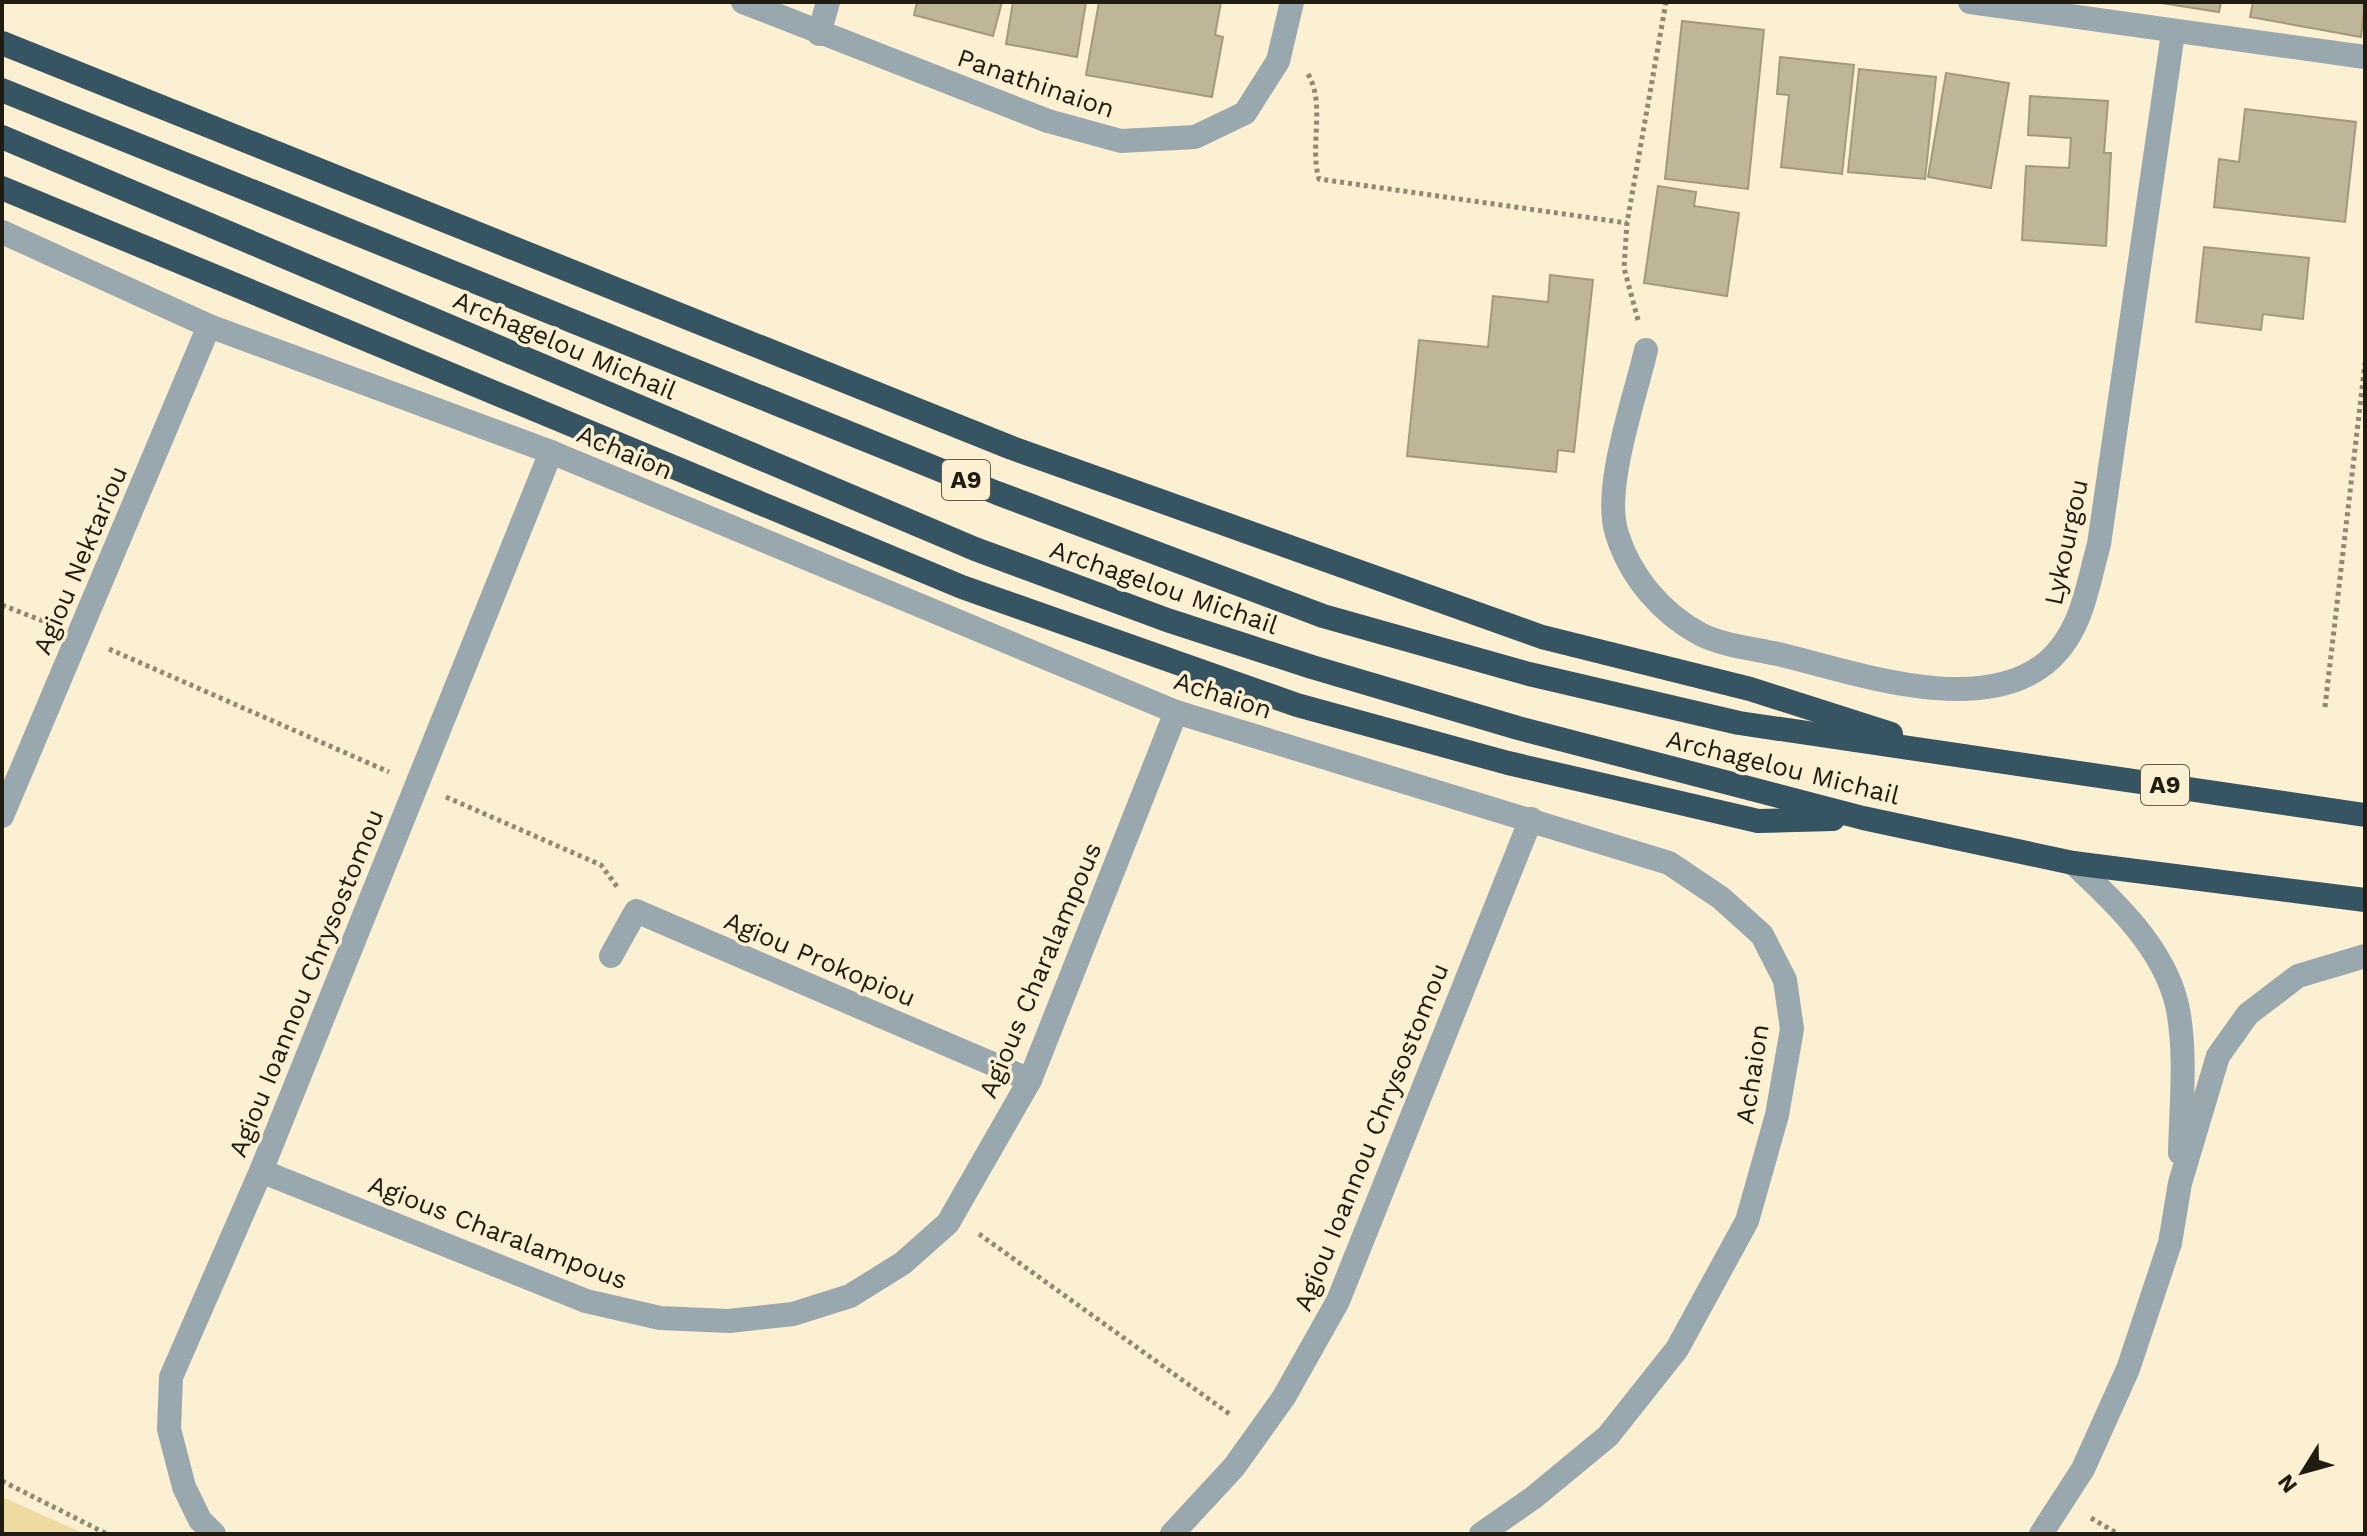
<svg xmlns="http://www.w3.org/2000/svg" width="2367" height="1536" viewBox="0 0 2367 1536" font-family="'Work Sans',sans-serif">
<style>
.green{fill:#eedba2}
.building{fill:#bfb598;stroke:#a3997d;stroke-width:2}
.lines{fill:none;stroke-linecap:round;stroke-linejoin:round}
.path{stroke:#8f8873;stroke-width:5;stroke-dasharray:4 4;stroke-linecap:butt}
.minor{stroke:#99a7ae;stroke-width:24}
.highway{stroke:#375462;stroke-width:24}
.labels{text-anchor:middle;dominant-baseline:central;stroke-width:7;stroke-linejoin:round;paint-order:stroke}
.shield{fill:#fbf0d2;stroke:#625c4b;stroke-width:2}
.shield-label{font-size:24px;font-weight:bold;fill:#201c11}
.street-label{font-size:26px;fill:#201c11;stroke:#fbf0d2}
</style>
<rect width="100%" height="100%" fill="#fbf0d2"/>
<polygon class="green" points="2,1497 85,1534 2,1534"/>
<g class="building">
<polygon points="917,2 1002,2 993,36 914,15"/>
<polygon points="1013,2 1086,2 1077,57 1006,44"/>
<polygon points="1099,2 1221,2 1215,35 1223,37 1212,97 1086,75"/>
<polygon points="2155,2 2221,2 2219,12"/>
<polygon points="2253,2 2365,2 2361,37 2250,17"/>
<polygon points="1682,21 1764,30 1748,189 1665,179"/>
<polygon points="1780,57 1854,65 1842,174 1781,167 1789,95 1777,94"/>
<polygon points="1859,69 1936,77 1925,179 1848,172"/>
<polygon points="1946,73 2009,83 1991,188 1928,177"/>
<polygon points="2030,96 2108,101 2104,153 2111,153 2106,246 2022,240 2026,166 2069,168 2071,138 2028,135"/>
<polygon points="2245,109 2356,122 2345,222 2214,207 2219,159 2239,162"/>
<polygon points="1658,186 1696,192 1694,206 1739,213 1727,296 1644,283"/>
<polygon points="2204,247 2309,258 2303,319 2263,314 2261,330 2196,322"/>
<polygon points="1550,275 1593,280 1574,452 1558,450 1556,472 1407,456 1419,340 1488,347 1493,296 1548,302"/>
</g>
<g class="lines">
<g class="path">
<path d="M1308,74c18,31 1,71 11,105l308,44"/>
<polyline points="1638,320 1624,268 1627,223 1666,2"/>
<polyline points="2,605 48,623"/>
<polyline points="109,649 389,772"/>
<polyline points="2325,707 2365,363"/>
<polyline points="446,797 601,865 618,888"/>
<polyline points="979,1234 1231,1415"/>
<polyline points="2,1481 107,1534"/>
<polyline points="2091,1518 2118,1534"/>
</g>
<g class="minor">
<polyline points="743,2 1048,121 1121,141 1195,137 1245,113 1278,61 1292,2"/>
<polyline points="1970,2 2365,57"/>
<polyline points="819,34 828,2"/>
<polyline points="2,232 209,326 551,452 1176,712 1669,863 1721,898 1762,935 1785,980 1792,1029 1777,1115 1747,1221 1677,1349 1608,1436 1533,1498 1481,1534"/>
<path d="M1646,350c-11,48 -44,139 -29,184 13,42 44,79 83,100 23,12 57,15 82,21 74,18 197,62 264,8 36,-30 41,-76 53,-119l74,-511"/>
<polyline points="2,816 209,326"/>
<path d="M2073,863c41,38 91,85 104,142 10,46 4,101 3,148"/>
<polyline points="611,956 636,911 1030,1080"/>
<polyline points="261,1171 586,1301 660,1318 729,1321 793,1314 850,1296 903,1263 948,1223 1030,1080 1176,712"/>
<polyline points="214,1534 200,1520 184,1487 169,1429 171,1377 261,1171 551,452"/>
<polyline points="1172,1534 1234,1467 1284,1397 1338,1301 1531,819"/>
<polyline points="2041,1534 2083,1469 2128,1369 2170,1243 2180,1183 2218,1056 2248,1014 2298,976 2365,956"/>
</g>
<g class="highway">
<polyline points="2,43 1012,448 1542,637 1750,689 1891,734"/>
<polyline points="2,90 997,493 1323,616 1529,674 1739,723 2365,815"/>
<polyline points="2,137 975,549 1167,620 1312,667 1518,728 1863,818 2073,863 2365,900"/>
<polyline points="2,188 962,587 1297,705 1508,763 1758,821 1833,819"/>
</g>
</g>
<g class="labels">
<g class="shield">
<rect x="942" y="460" width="48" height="40" rx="6"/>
<rect x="2141" y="765" width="48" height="40" rx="6"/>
</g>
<g class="shield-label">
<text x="966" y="480">A9</text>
<text x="2165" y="785">A9</text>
</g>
<g class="street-label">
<text transform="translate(1036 83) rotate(19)">Panathinaion</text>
<text transform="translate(565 345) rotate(23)">Archagelou Michail</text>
<text transform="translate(625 452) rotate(23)">Achaion</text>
<text transform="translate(2066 542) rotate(-78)">Lykourgou</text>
<text transform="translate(80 560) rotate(-67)">Agiou Nektariou</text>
<text transform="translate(1164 587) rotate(19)">Archagelou Michail</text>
<text transform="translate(1223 695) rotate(18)">Achaion</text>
<text transform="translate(1783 767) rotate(14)">Archagelou Michail</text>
<text transform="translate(820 959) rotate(23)">Agiou Prokopiou</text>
<text transform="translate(1040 970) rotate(-67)">Agious Charalampous</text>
<text transform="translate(306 983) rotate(-68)">Agiou Ioannou Chrysostomou</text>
<text transform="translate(1752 1074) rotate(-81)">Achaion</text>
<text transform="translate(1371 1137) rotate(-68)">Agiou Ioannou Chrysostomou</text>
<text transform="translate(498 1232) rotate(21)">Agious Charalampous</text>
</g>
</g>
<rect width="2367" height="1536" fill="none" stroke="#201c11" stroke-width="8"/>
<g transform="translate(2303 1472) rotate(233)" stroke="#fbf0d2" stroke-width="6" paint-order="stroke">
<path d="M0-6L14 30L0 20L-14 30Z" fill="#201c11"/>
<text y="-12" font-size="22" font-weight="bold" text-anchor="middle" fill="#201c11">N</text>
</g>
</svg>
